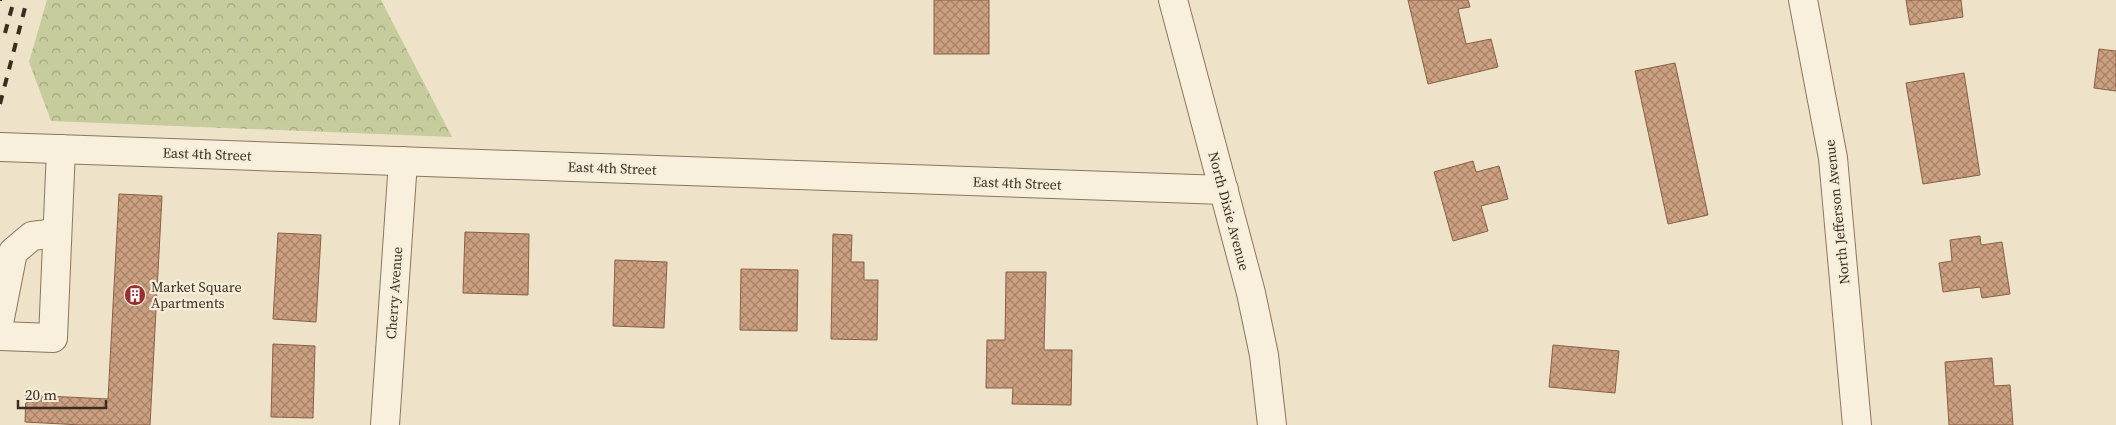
<svg xmlns="http://www.w3.org/2000/svg" width="2116" height="425" viewBox="0 0 2116 425" font-family="'Source Serif 4',serif">
<style>
.forest{fill:url(#forest-crowns)}
.building{fill:url(#building-cross-hatch);stroke:#896044}
.lines{fill:none;stroke-linecap:round;stroke-linejoin:round}
.minor-casing{stroke:#8a765e;stroke-width:30}
.minor{stroke:#f8f0dd;stroke-width:28}
.rail{stroke:#3b2e21;stroke-width:4;stroke-dasharray:9 9;stroke-linecap:butt}
.labels{text-anchor:middle;dominant-baseline:central;stroke-width:4.5;stroke-linejoin:round;paint-order:stroke}
.street-label{font-size:14px;fill:#3b2e21;stroke:#f5edd9}
.poi-label{font-size:14px;fill:#3b2e21;stroke:#f5edd9;text-anchor:start}
</style>
<defs>
<pattern id="forest-crowns" width="20" height="18" patternUnits="userSpaceOnUse" patternTransform="scale(1.25)"><rect width="20" height="18" fill="#c7cc9d"/><path d="M2 6a3 3 0 1 1 6 0M12 15a3 3 0 1 1 6 0" fill="none" stroke="#a3a680"/></pattern>
<pattern id="building-cross-hatch" width="8" height="8" patternUnits="userSpaceOnUse" patternTransform="scale(1.25)"><rect width="8" height="8" fill="#cb9f80"/><path d="M0 0l8 8M0 8l8-8" fill="none" stroke="#a68268"/></pattern>
</defs>
<rect width="100%" height="100%" fill="#eee3c9"/>
<polygon class="forest" points="47,0 381,0 452,137 51,121 29,62"/>
<g class="building">
<rect x="934" y="0" width="55" height="54"/>
<polygon points="1408,0 1468,0 1470,7 1458,9 1466,44 1491,39 1498,67 1428,84"/>
<polygon points="1906,0 1961,0 1963,17 1910,25"/>
<polygon points="2099,49 2116,51 2116,91 2094,88"/>
<polygon points="1675,63 1708,215 1668,224 1635,71"/>
<polygon points="1964,73 1980,175 1923,184 1906,83"/>
<polygon points="1473,161 1476,172 1499,166 1508,199 1481,206 1488,231 1453,241 1434,172"/>
<polygon points="119,194 162,196 150,425 81,425 25,422 26,395 108,399"/>
<polygon points="465,232 529,234 528,295 463,293"/>
<polygon points="278,233 321,235 316,322 273,319"/>
<polygon points="833,234 852,235 851,262 864,262 864,280 878,280 877,340 831,339"/>
<polygon points="1980,236 1981,245 2002,242 2010,294 1982,298 1980,287 1943,292 1939,263 1952,261 1950,240"/>
<polygon points="615,260 667,262 664,328 613,326"/>
<polygon points="741,269 798,270 797,331 740,330"/>
<polygon points="1006,272 1046,272 1044,350 1072,350 1071,405 1012,404 1013,388 986,388 987,340 1005,340"/>
<polygon points="273,344 315,346 313,418 271,417"/>
<polygon points="1553,345 1619,351 1615,393 1549,387"/>
<polygon points="1992,358 1994,386 2010,385 2013,425 1949,425 1945,362"/>
</g>
<g class="lines">
<g class="minor-casing">
<g id="minor">
<polyline points="1173,0 1251,293 1264,355 1272,425"/>
<polyline points="1803,0 1833,158 1857,425"/>
<polyline points="0,147 1224,190"/>
<polyline points="0,318 13,252 32,236 56,233"/>
<polyline points="0,336 53,338 61,149"/>
<polyline points="385,425 403,161"/>
</g>
</g>
<use href="#minor" class="minor"/>
<g class="rail">
<polyline points="0,1 0,0"/>
<polyline points="5,33 14,0"/>
<polyline points="0,104 27,0"/>
</g>
</g>
<defs>
<g id="building-disc" transform="scale(1.125)"><circle r="9.5" fill="#982f30" stroke="#f5edd9"/><path d="M-4-6H4V6H1V3H-1V6H-4ZM-2.5-4.3h1.7v1.8h-1.7ZM.8-4.3h1.7v1.8H.8ZM-2.5-1h1.7V.8h-1.7ZM.8-1h1.7V.8H.8Z" fill="#fff"/></g>
</defs>
<g fill-rule="evenodd">
<use href="#building-disc" x="135" y="295"/>
</g>
<g class="labels">
<g class="street-label">
<text transform="translate(207 154) rotate(2)">East 4th Street</text>
<text transform="translate(612 168) rotate(2)">East 4th Street</text>
<text transform="translate(1017 183) rotate(2)">East 4th Street</text>
<text transform="translate(1229 211) rotate(75)">North Dixie Avenue</text>
<text transform="translate(1837 212) rotate(-96)">North Jefferson Avenue</text>
<text transform="translate(394 293) rotate(-86)">Cherry Avenue</text>
</g>
<g class="poi-label">
<text x="151" y="287">Market Square<tspan x="151" dy="16">Apartments</tspan></text>
</g>
</g>
<path d="M18 400v8h88v-8" fill="none" stroke="#3b2e21" stroke-width="2.5"/>
<text x="25" y="400" font-size="15" fill="#3b2e21" stroke="#f5edd9" stroke-width="4" paint-order="stroke">20 m</text>
</svg>
